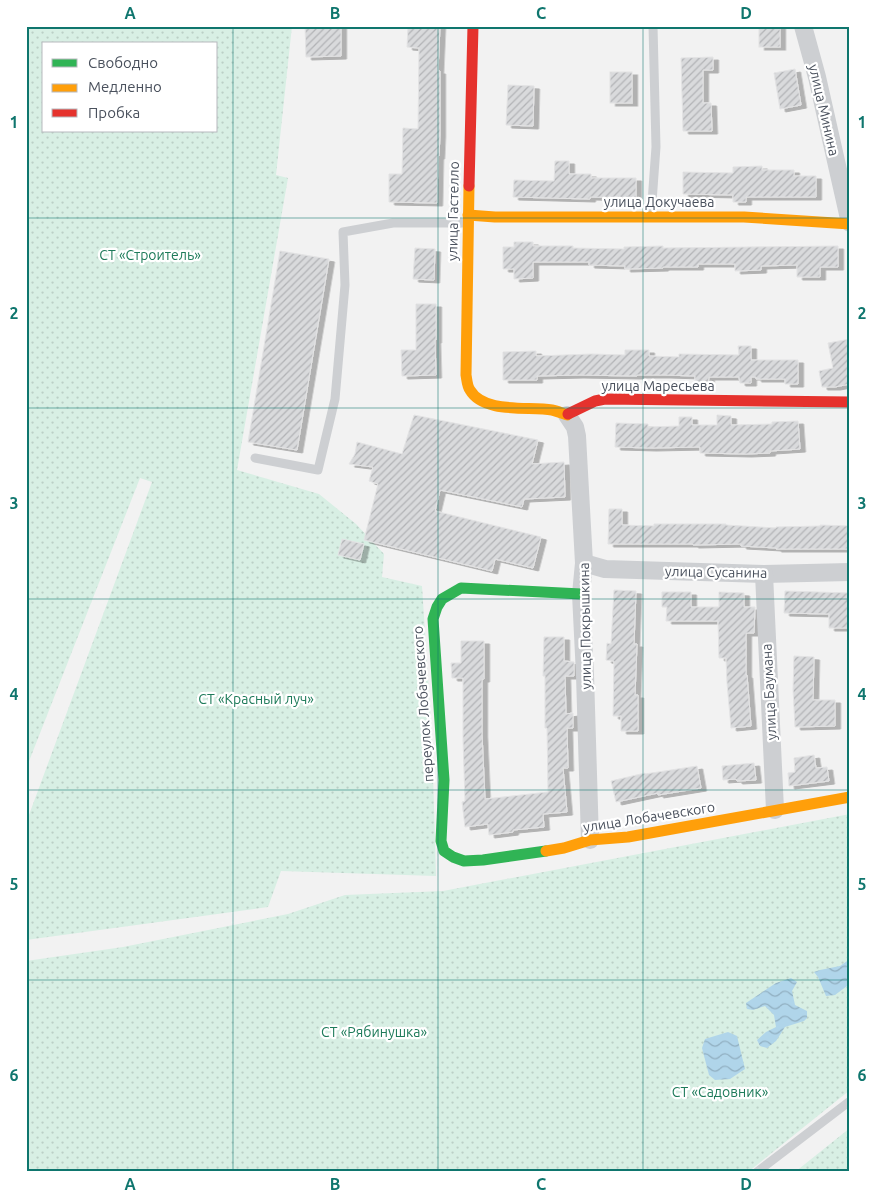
<svg xmlns="http://www.w3.org/2000/svg" width="876" height="1198" viewBox="0 0 876 1198" font-family="Ubuntu,sans-serif">
<style>
.garden{fill:url(#garden-dots);fill-rule:evenodd}
.water{fill:url(#water-waves)}
.building{fill:url(#building-hatch);stroke:#e3e3e4;filter:url(#shadow)}
.lines{fill:none;stroke-linecap:round;stroke-linejoin:round}
.lane{stroke:#cdcfd2;stroke-width:9}
.street{stroke:#cdcfd2;stroke-width:18}
.fast{stroke:#30b455;stroke-width:11}
.slow{stroke:#ff9f0a;stroke-width:11}
.jam{stroke:#e5322d;stroke-width:11}
.grid{fill:none;stroke:#0f766e;stroke-width:1;stroke-opacity:0.55}
.labels{text-anchor:middle;dominant-baseline:central;stroke-width:4.5;stroke-linejoin:round;paint-order:stroke}
.street-label{font-size:14px;fill:#4a515d;stroke:#fff}
.park-label{font-size:14px;fill:#1e7b5a;stroke:#fff}
.neatline{fill:none;stroke:#0f766e;stroke-width:2}
.grid-label{font-size:16px;text-anchor:middle;font-weight:bold;fill:#0f766e}
</style>
<defs>
<pattern id="garden-dots" width="8" height="8" patternUnits="userSpaceOnUse" patternTransform="scale(1.25)"><rect width="8" height="8" fill="#d8efe4"/><path d="M2 2h.1M6 6h.1" fill="none" stroke="#bbcfc6" stroke-width="1.8" stroke-linecap="round"/></pattern>
<pattern id="water-waves" width="16" height="10" patternUnits="userSpaceOnUse" patternTransform="scale(1.25)"><rect width="16" height="10" fill="#b0d5ea"/><path d="M0 5q4-4 8 0t8 0" fill="none" stroke="#91afc1"/></pattern>
<pattern id="building-hatch" width="6" height="6" patternUnits="userSpaceOnUse" patternTransform="scale(1.25)"><rect width="6" height="6" fill="#d9dadc"/><path d="M-1 1l2-2M0 6l6-6M5 7l2-2" fill="none" stroke="#b2b3b6"/></pattern>
<filter id="shadow"><feDropShadow dx="5.5" dy="3" stdDeviation="0" flood-color="#0004"/></filter>
</defs>
<rect width="100%" height="100%" fill="#f2f2f2"/>
<g class="garden">
<path d="M26,26h266l-16,149 12,3 -51,292 82,24 37,30 28,30 -2,23 40,9 10,152 4,138 -155,-5 -13,36 -242,33v-117l126,-341 -12,-4 -114,291zM44,44h172v87h-172z"/>
<polygon points="850,814 850,1090 748,1172 26,1172 26,961 123,947 288,914 345,895 443,891"/>
<polygon points="850,1128 850,1172 795,1172"/>
</g>
<g class="water">
<polygon points="850,959 850,980 847,986 835,995 826,996 818,977 814,972 820,970 840,966"/>
<polygon points="791,978 797,982 792,991 795,1005 807,1011 807,1018 804,1021 785,1027 776,1041 767,1048 760,1046 757,1040 766,1032 776,1027 774,1015 765,1006 753,1010 747,1009 746,1003 776,983"/>
<polygon points="728,1032 737,1036 745,1069 730,1079 715,1080 709,1075 702,1048 705,1039"/>
</g>
<g class="building">
<polygon points="305,26 341,26 341,56 306,57"/>
<polygon points="408,26 440,26 438,71 440,71 440,134 439,156 438,156 437,203 389,202 389,174 402,174 403,128 418,129 419,48 407,47"/>
<rect x="759" y="26" width="21" height="21"/>
<polygon points="713,57 713,70 703,70 703,103 711,103 712,131 683,131 681,58"/>
<polygon points="795,69 801,105 780,109 774,73"/>
<rect x="610" y="72" width="22" height="31"/>
<polygon points="508,85 534,86 533,126 506,125"/>
<polygon points="555,161 569,161 569,174 591,174 591,178 636,178 636,198 590,197 590,199 513,197 514,180 554,181"/>
<polygon points="762,166 762,170 794,170 794,176 816,176 816,197 746,197 746,202 733,202 733,195 683,194 683,172 733,173 733,167"/>
<polygon points="514,242 533,242 533,246 573,246 573,248 624,249 624,247 663,246 663,248 838,246 838,267 820,267 820,277 797,277 797,265 761,266 761,270 735,271 735,264 698,264 698,267 663,267 663,268 625,269 625,266 589,265 589,262 533,262 533,278 514,279 514,269 503,269 503,247 514,247"/>
<polygon points="415,248 435,249 434,280 413,279"/>
<polygon points="280,251 329,259 297,450 248,442"/>
<polygon points="416,304 436,304 436,340 435,340 436,375 402,376 401,350 416,350"/>
<polygon points="850,339 850,384 835,387 822,387 819,371 833,368 828,343"/>
<polygon points="738,346 751,346 751,360 798,360 798,384 785,384 785,379 756,379 756,377 751,377 751,383 740,383 739,377 709,377 708,385 695,385 695,376 665,375 637,375 637,376 578,375 537,376 537,380 503,380 503,352 536,351 536,356 592,354 625,355 625,350 649,350 649,356 679,357 679,354 739,355"/>
<polygon points="414,415 538,440 532,464 564,462 565,497 524,499 522,507 440,490 435,511 541,537 533,568 495,559 492,571 364,540 378,484 369,481 373,467 349,464 355,454 357,442 402,454"/>
<polygon points="717,415 731,416 731,425 772,424 772,422 798,421 800,449 770,451 770,453 746,454 700,453 700,447 651,448 615,447 616,423 648,424 648,427 679,426 679,417 692,417 692,425 717,425"/>
<polygon points="609,509 622,509 622,525 654,526 654,524 726,524 726,525 776,528 776,527 820,526 820,525 850,526 850,549 776,549 776,548 741,546 741,544 693,545 693,544 608,544"/>
<polygon points="342,539 364,544 360,560 338,555"/>
<polygon points="614,590 636,591 634,644 637,644 635,695 638,695 638,731 621,731 621,716 613,716 614,661 606,660 607,643 611,644"/>
<polygon points="785,591 850,593 850,628 829,628 829,614 784,613"/>
<polygon points="662,592 691,592 691,607 719,607 719,592 744,593 744,607 755,607 754,633 746,633 746,675 747,675 751,726 731,728 727,683 726,658 719,658 718,621 666,621 667,607 662,607"/>
<polygon points="544,637 564,637 564,661 574,662 574,676 565,676 566,714 573,713 573,728 567,728 568,768 563,768 567,812 543,814 544,827 513,830 513,832 489,835 488,824 465,827 462,802 465,801 463,740 463,678 452,678 451,663 461,663 461,641 484,641 484,679 482,679 482,734 485,799 548,792 547,728 545,728 545,676 543,676"/>
<polygon points="794,656 814,657 813,700 835,700 835,726 795,727 793,689"/>
<polygon points="814,755 816,768 827,767 829,781 789,786 788,773 795,772 794,758"/>
<polygon points="754,763 756,780 737,781 736,779 723,780 722,766"/>
<polygon points="697,766 701,788 658,795 658,793 616,802 611,781 645,773 645,774"/>
</g>
<g class="lines">
<g class="lane">
<polyline points="651,216 656,147 653,26"/>
<polyline points="255,458 318,470 335,399 345,285 343,232 393,223 465,223"/>
<polyline points="757,1172 850,1101"/>
</g>
<g class="street">
<polyline points="803,26 817,77 850,223"/>
<polyline points="567,415 575,427 577,436 584,563 581,594 585,675 590,840"/>
<polyline points="584,563 605,569 764,574 850,572"/>
<polyline points="764,574 775,810"/>
</g>
<polyline class="fast" points="546,851 483,860 464,861 453,857 444,851 441,841 444,780 433,619 437,607 442,599 461,588 581,594"/>
<g class="slow">
<path d="M469,186l-3,189c1,5 1,11 4,15 14,24 59,16 82,20 5,1 10,3 15,5l1,-1"/>
<polyline points="468,215 495,217 744,217 850,224"/>
<polyline points="546,851 564,848 590,840 628,837 850,797"/>
</g>
<g class="jam">
<polyline points="469,186 473,26"/>
<polyline points="568,414 595,401 605,399 850,402"/>
</g>
</g>
<path class="grid" d="M233,26v1146M438,26v1146M643,26v1146M26,218h824M26,408h824M26,599h824M26,790h824M26,980h824"/>
<g class="labels">
<g class="street-label">
<text transform="translate(824 110) rotate(77)">улица Минина</text>
<text x="659" y="202">улица Докучаева</text>
<text transform="translate(453 211) rotate(-89)">улица Гастелло</text>
<text x="658" y="386">улица Маресьева</text>
<text transform="translate(716 572) rotate(1)">улица Сусанина</text>
<text transform="translate(585 626) rotate(-91)">улица Покрышкина</text>
<text transform="translate(769 692) rotate(-93)">улица Баумана</text>
<text transform="translate(423 704) rotate(-94)">переулок Лобачевского</text>
<text transform="translate(649 817) rotate(-9)">улица Лобачевского</text>
</g>
<g class="park-label">
<text x="150" y="255">СТ «Строитель»</text>
<text x="256" y="699">СТ «Красный луч»</text>
<text x="374" y="1032">СТ «Рябинушка»</text>
<text x="720" y="1092">СТ «Садовник»</text>
</g>
</g>
<rect width="876" height="1198" fill="none" stroke="#ffffff" stroke-width="55"/>
<rect x="42" y="42" width="175" height="90" fill="#ffffff" stroke="#b7b9be"/>
<rect x="52" y="59" width="25" height="8" fill="#30b455" stroke="#b7b9be"/>
<text x="88" y="68" font-size="15" fill="#4a515d">Свободно</text>
<rect x="52" y="84" width="25" height="8" fill="#ff9f0a" stroke="#b7b9be"/>
<text x="88" y="92" font-size="15" fill="#4a515d">Медленно</text>
<rect x="52" y="109" width="25" height="8" fill="#e5322d" stroke="#b7b9be"/>
<text x="88" y="118" font-size="15" fill="#4a515d">Пробка</text>
<rect x="28" y="28" width="820" height="1142" class="neatline"/>
<g class="grid-label">
<text x="130" y="19">A</text>
<text x="335" y="19">B</text>
<text x="541" y="19">C</text>
<text x="746" y="19">D</text>
<text x="14" y="128">1</text>
<text x="862" y="128">1</text>
<text x="14" y="319">2</text>
<text x="862" y="319">2</text>
<text x="14" y="509">3</text>
<text x="862" y="509">3</text>
<text x="14" y="700">4</text>
<text x="862" y="700">4</text>
<text x="14" y="890">5</text>
<text x="862" y="890">5</text>
<text x="14" y="1081">6</text>
<text x="862" y="1081">6</text>
<text x="130" y="1190">A</text>
<text x="335" y="1190">B</text>
<text x="541" y="1190">C</text>
<text x="746" y="1190">D</text>
</g>
</svg>
